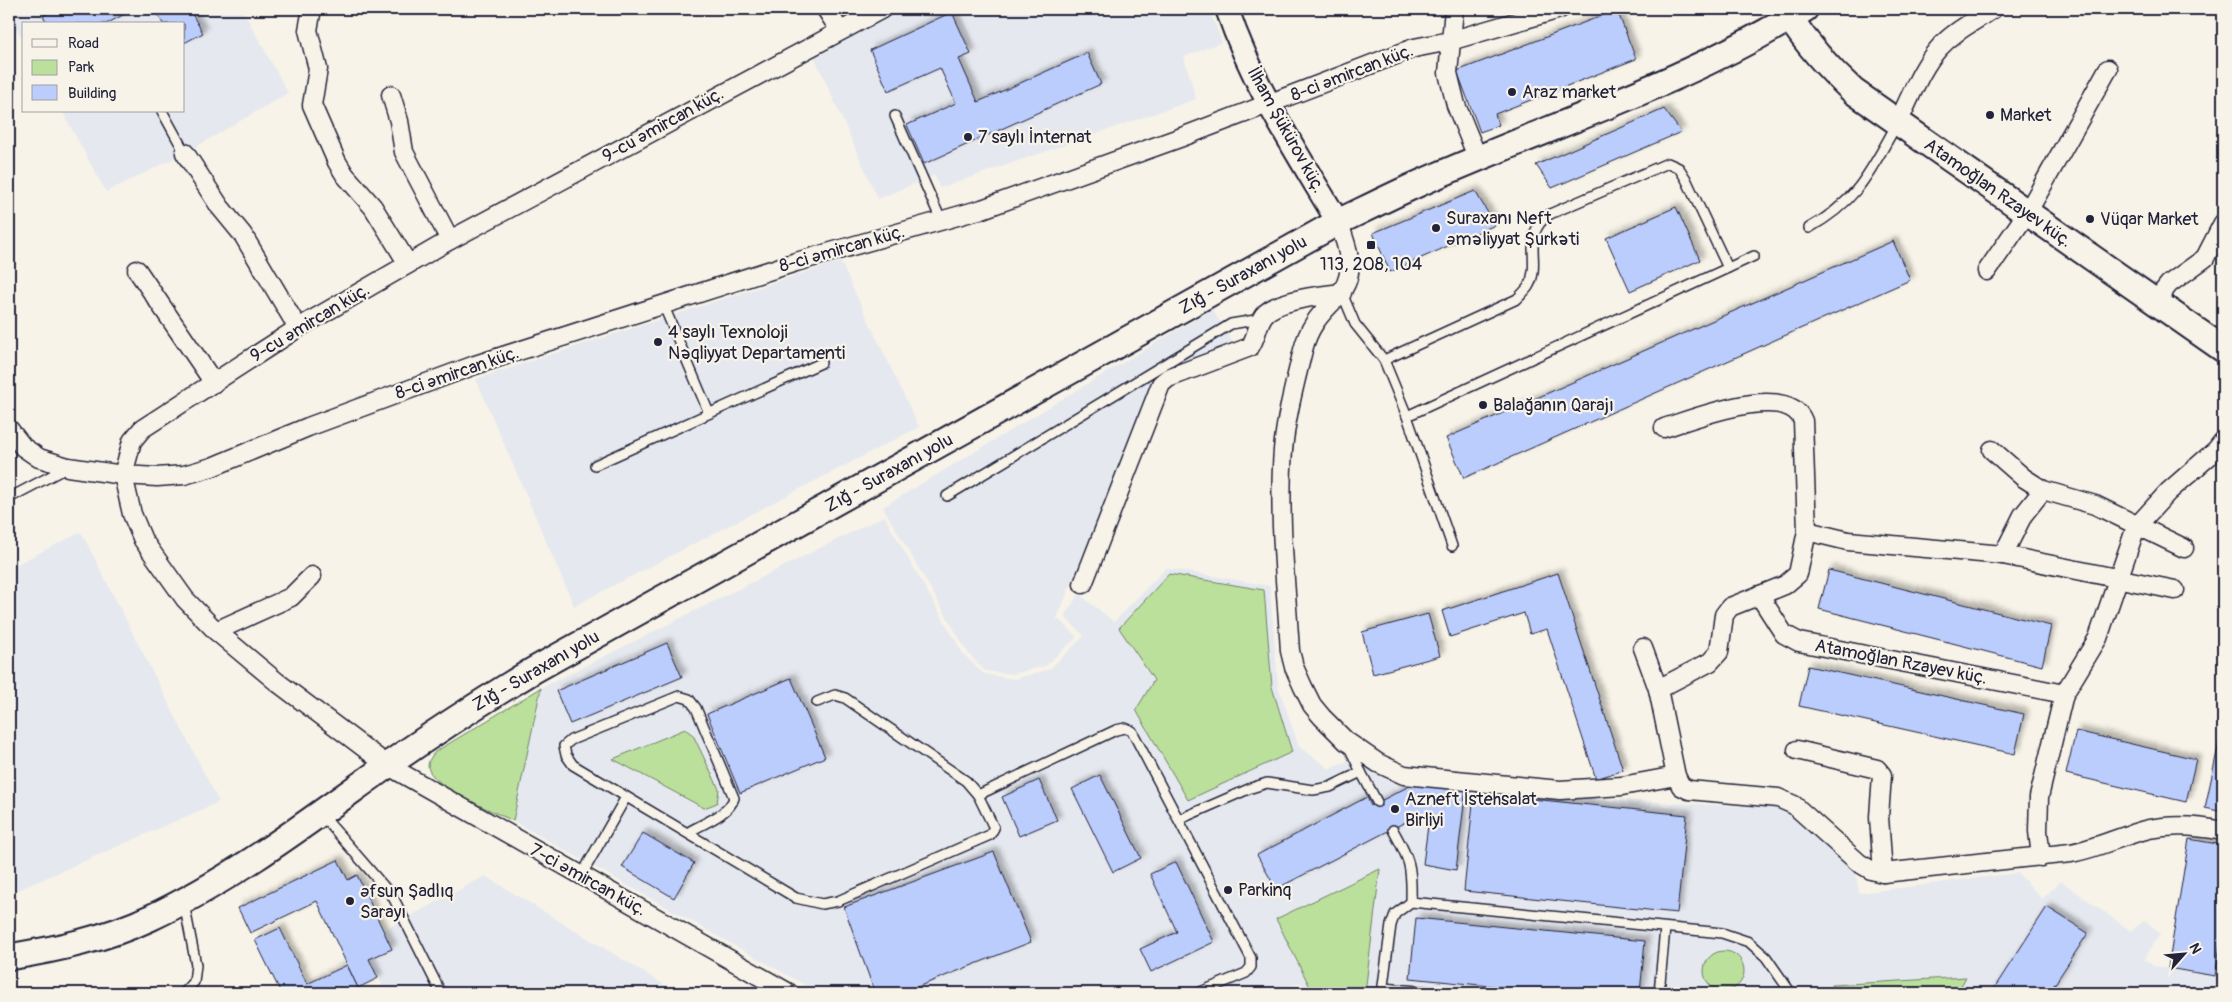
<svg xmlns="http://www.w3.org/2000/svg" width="2232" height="1002" viewBox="0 0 2232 1002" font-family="Pangolin,sans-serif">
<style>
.built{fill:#e5e8ee}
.green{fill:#bbe09b;stroke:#6e816b}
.building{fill:#bbcdfd;stroke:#22223b;filter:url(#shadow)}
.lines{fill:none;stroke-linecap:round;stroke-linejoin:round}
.service-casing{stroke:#22223b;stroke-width:12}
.minor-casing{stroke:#22223b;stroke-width:21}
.tertiary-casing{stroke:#22223b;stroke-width:26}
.secondary-casing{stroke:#22223b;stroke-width:29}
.service{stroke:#f7f3e8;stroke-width:9}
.minor{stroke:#f7f3e8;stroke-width:18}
.tertiary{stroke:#f7f3e8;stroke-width:22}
.secondary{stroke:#f7f3e8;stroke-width:25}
.poi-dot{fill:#22223b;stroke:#f7f3e8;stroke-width:2}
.labels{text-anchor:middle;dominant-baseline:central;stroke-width:4.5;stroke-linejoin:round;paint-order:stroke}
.street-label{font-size:18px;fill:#22223b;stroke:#f7f3e8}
.poi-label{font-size:18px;fill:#22223b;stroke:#f7f3e8;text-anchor:start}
</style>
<defs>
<filter id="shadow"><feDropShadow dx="4.5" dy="-4.5" stdDeviation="2.5" flood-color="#0004"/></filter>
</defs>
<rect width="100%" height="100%" fill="#f7f3e8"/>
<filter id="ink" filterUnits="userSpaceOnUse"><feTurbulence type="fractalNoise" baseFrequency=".02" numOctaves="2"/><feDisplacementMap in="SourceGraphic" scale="10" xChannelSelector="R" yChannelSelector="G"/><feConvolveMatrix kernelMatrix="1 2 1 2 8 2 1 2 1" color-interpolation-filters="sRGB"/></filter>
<g filter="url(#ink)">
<g class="built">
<polygon points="9,9 242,9 288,93 185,153 106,192 62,111 184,111 184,24 24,24 24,42 9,15"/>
<polygon points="904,9 1209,9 1222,42 1184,57 1196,99 940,188 934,175 878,199 814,56"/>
<polygon points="840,261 919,427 574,606 476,379"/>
<polygon points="1212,309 1235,346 1157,375 1057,618 1077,637 1045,666 1013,674 985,671 968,653 883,507"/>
<polygon points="884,516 963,654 984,674 1014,679 1050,669 1084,636 1064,616 1079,594 1114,622 1166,568 1270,586 1278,686 1299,747 1330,769 1359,756 1386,778 1612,800 1781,808 1856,873 1859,893 2018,873 2042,899 2061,881 2131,931 2145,920 2160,934 2144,959 2154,966 2223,977 2223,993 1307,993 1301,983 1260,993 819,993 513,821 541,688"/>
<polygon points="81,532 219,802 9,894 9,568"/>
<polygon points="485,876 678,993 386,993 369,959 392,949 384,930"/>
</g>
<g class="green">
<polygon points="1169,574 1264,590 1272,687 1292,752 1188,800 1136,710 1154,680 1119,628"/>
<path d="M541,688l-28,133c-20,-10 -76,-32 -84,-51 -3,-7 2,-13 6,-18z"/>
<polygon points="685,729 693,735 719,789 717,803 704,808 613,759"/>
<polygon points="1380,869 1365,993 1313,993 1276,919"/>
<circle cx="1724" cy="971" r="20"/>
<polygon points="1966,977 1957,993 1832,993 1832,985"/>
</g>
<g class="building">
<polygon points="56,9 134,9 106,24 48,24 43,16"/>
<polygon points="155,9 189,9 203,33 184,43 184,24 163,24"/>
<polygon points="1617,10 1636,59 1495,114 1499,125 1480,132 1457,71"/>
<polygon points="952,12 971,54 959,59 978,102 1087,53 1101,84 924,164 907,125 956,103 940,68 888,91 870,50"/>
<polygon points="1664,109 1681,132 1552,188 1536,165"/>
<polygon points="1475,191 1495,225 1390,272 1373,233"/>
<polygon points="1676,207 1700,260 1630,291 1606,238"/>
<polygon points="1893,241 1910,280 1464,478 1446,438"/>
<polygon points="1829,570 2051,626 2042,666 1819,609"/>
<polygon points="1558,573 1623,770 1596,779 1547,629 1530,634 1524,613 1450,637 1442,611"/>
<polygon points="1428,614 1440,656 1373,674 1362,632"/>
<polygon points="667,643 682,677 570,724 556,691"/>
<polygon points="1808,666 2024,714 2015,754 1799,706"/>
<polygon points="791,678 825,757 740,793 707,714"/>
<polygon points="2223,724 2223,812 2205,808"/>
<polygon points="2076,731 2196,759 2186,802 2066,774"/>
<polygon points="1100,775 1141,858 1113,872 1072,789"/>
<polygon points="1039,780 1057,820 1019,836 1002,797"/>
<polygon points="1415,783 1466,788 1456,870 1423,864 1429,818 1417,816 1276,889 1257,855 1367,797 1371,806"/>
<polygon points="1474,793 1687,815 1677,913 1464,891"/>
<polygon points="643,833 694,863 674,898 622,867"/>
<polygon points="2189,839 2223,845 2223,928 2215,976 2168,968"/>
<polygon points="994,852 1031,942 902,993 875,993 844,907"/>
<polygon points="338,860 348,880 357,875 392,949 369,959 378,978 358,988 317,901 250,933 238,908"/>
<polygon points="1176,862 1214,942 1151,972 1140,949 1177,932 1150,874"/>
<polygon points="2047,907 2088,933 2049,993 1991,993"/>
<polygon points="1416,918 1645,941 1640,993 1560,993 1410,978"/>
<polygon points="280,928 307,984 347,965 358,988 346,993 281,993 255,940"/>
</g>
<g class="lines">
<g class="service-casing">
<g id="service">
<polyline points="162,111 185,153"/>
<polyline points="895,116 941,220"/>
<path d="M1809,228c50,-28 61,-57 88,-104"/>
<polyline points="1342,293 1355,324 1384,360 1407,416 1452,546"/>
<polyline points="663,304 709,413"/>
<path d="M1384,360l133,-61c4,-4 8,-8 11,-12 15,-25 -9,-52 22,-73l118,-51 11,5 7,11 42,89"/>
<polyline points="1407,416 1754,256"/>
<polyline points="595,465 821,363"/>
<polyline points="947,496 1231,324 1261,319"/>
<polyline points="9,498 68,467"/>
<polyline points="1361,772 1377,802"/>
<polyline points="978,795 1116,730 1125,728 1132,731 1251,958 1251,967 1246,973 1198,993"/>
<polyline points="322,815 393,897 441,993"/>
<polyline points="1180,819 1251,788 1267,783 1313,790 1330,787 1361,772 1348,745"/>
<path d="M1393,830c17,30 19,37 18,72l311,31 27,9 17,15 25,36"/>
<path d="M687,833c14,-9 42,-18 47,-35l-38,-90 -7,-9 -10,-3 -108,44 -7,6 2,9 7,10 223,133 26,6 16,-3 152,-66 4,-7 -16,-33 -12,-14 -121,-83 -10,-3 -18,7"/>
<polyline points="581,876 626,797"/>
<polyline points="1383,988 1441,993"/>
<polyline points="184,993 194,982 196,965 184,903"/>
<polyline points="1382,993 1391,925 1395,914 1411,902"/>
<polyline points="1659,993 1665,928"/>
</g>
</g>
<g class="minor-casing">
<g id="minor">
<polyline points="312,9 308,30 318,69 312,105 337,162 345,175 373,207 408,264"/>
<polyline points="826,9 840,31"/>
<polyline points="1454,9 1448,73 1456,105 1478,159"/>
<polyline points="391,95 399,121 404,152 450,240"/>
<path d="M1897,124c13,-25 23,-55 42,-76 15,-17 36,-27 54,-39"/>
<polyline points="185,153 220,207 243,235 298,328"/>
<path d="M1338,222c35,83 -20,67 -35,128 -8,33 -17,66 -20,100 -5,66 3,135 7,201l4,16 9,20 9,18 10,12 24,24 32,22 26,12 156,15 62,-4 54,-10"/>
<polyline points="137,270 214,383"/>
<polyline points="1987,271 2027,213 2108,69"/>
<polyline points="2155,302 2169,284 2205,258 2223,223"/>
<polyline points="9,429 23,447 39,458 68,467 123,475 157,477 184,475 212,467 308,427 475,365 796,262 982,209 1182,137 1414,48 1450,41 1560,9"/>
<polyline points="1992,450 2024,478 2043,490 2095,505 2184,548"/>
<polyline points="1807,531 1848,541 2003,555 2175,590"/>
<polyline points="2003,555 2023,515 2043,490"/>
<path d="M1083,584l78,-200 7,-6 82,-31c7,-10 7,-23 14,-32 12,-15 59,-20 78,-22"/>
<polyline points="1759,595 1784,634 1799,642 2064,694"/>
<polyline points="216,631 291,597 312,576"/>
<path d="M1643,648l15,41 18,87 5,10 8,4 89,8 16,7 65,58 12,7 12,3 188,-20c27,-5 52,-18 78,-24 25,-5 50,-3 74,2"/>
<path d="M1658,689l52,-27 9,-10 5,-37 6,-8 55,-22 13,-11 9,-43 -4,-110c-15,-40 -110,-2 -139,7"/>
<polyline points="1797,750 1877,769 1882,775 1879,817 1883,873"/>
<polyline points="2041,857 2038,831 2039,797 2064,694 2098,638 2136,527 2168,492 2216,450 2223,441"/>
<polyline points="789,993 387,765 277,682 216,631 185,599 143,540 132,514 123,475 132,441 142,429 298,328 450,240 882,9"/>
</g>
</g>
<g class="tertiary-casing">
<path id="tertiary" d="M1227,9c26,77 70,144 111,213"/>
</g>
<g class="secondary-casing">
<g id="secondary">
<path d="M1790,18c18,28 38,50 63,73l370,258"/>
<path d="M9,957c48,-8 96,-18 141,-39 85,-40 159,-97 235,-151 48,-34 98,-66 149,-97l804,-448c23,-11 47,-23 71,-34 132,-60 272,-102 396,-179"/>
</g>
</g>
<use href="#service" class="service"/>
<use href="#minor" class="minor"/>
<use href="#tertiary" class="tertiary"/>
<use href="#secondary" class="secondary"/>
</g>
</g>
<g class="poi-dot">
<circle cx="1512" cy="92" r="5"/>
<circle cx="1990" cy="115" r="5"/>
<circle cx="968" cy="137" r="5"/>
<circle cx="2090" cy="219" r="5"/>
<circle cx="1436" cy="228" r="5"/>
<rect x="1366" y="240" width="10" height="10" rx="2.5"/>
<circle cx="658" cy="342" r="5"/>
<circle cx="1483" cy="405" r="5"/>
<circle cx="1395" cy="809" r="5"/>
<circle cx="1228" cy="890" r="5"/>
<circle cx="350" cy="901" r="5"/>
</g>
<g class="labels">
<g class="street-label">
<text transform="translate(1352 73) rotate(-21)">8-ci Əmircan küç.</text>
<text transform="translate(663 125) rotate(-29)">9-cu Əmircan küç.</text>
<text transform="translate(1286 130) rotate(61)">İlham Şükürov küç.</text>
<text transform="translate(1998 193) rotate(35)">Atamoğlan Rzayev küç.</text>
<text transform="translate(842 249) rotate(-16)">8-ci Əmircan küç.</text>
<text transform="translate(1243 275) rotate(-29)">Zığ - Suraxanı yolu</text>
<text transform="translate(310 323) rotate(-31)">9-cu Əmircan küç.</text>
<text transform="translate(457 373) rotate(-19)">8-ci Əmircan küç.</text>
<text transform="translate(889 473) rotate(-29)">Zığ - Suraxanı yolu</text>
<text transform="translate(1901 662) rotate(11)">Atamoğlan Rzayev küç.</text>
<text transform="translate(536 671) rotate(-30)">Zığ - Suraxanı yolu</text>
<text transform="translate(588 880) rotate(29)">7-ci Əmircan küç.</text>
</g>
<g class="poi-label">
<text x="1522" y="92">Araz market</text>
<text x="2000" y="115">Market</text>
<text x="978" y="137">7 saylı İnternat</text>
<text x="1446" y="218">Suraxanı Neft<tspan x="1446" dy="21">Əməliyyat Şurkəti</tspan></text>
<text x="2100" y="219">Vüqar Market</text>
<text x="1371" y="264" text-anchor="middle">113, 208, 104</text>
<text x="668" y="332">4 saylı Texnoloji<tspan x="668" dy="21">Nəqliyyat Departamenti</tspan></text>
<text x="1493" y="405">Balağanın Qarajı</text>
<text x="1405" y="799">Azneft İstehsalat<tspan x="1405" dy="21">Birliyi</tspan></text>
<text x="1238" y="890">Parkinq</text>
<text x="360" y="891">Əfsun Şadlıq<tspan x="360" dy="21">Sarayı</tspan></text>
</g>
</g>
<rect width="2232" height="1002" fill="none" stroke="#f7f3e8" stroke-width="30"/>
<rect x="15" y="15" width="2202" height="972" fill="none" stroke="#22223b" stroke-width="2" filter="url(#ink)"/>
<rect x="22" y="22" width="162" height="90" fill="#f7f3e8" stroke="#a29fa3"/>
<rect x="32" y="39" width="25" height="8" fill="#f7f3e8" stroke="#a29fa3"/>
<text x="68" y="48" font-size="15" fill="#22223b">Road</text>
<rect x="32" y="60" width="25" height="15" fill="#bbe09b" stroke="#a29fa3"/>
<text x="68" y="72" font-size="15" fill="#22223b">Park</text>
<rect x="32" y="85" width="25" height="15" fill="#bbcdfd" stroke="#a29fa3"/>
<text x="68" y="98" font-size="15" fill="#22223b">Building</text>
<g transform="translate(2184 954) rotate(63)" stroke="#f7f3e8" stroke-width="4" paint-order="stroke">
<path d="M0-4L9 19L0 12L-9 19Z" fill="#22223b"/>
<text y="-8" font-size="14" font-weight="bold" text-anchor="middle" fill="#22223b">N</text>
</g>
</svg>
